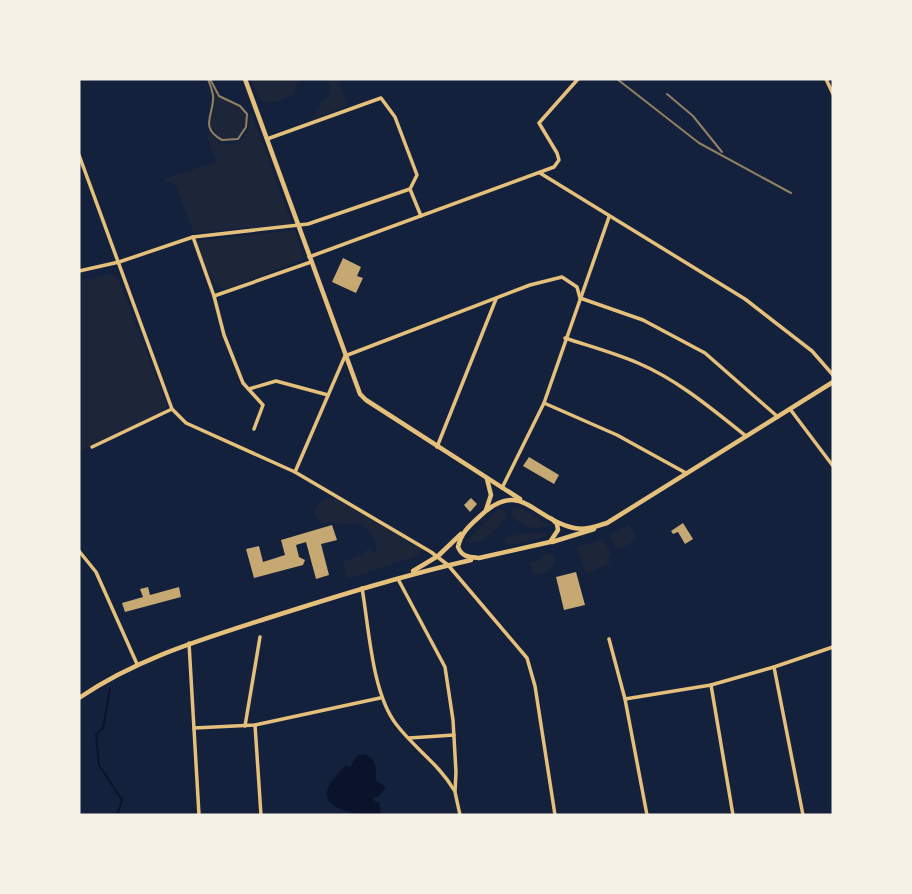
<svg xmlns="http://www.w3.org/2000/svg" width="912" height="894" viewBox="0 0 912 894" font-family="Montserrat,sans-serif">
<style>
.green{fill:#1d2539}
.water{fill:#0b132b}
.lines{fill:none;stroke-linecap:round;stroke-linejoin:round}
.stream{stroke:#0b132b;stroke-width:2}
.building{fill:#c6a872}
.minor{stroke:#e5c07b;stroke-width:3.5}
.secondary{stroke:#e5c07b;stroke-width:4.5}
.tram{stroke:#918062;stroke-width:2}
.rail{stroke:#918062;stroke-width:2}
</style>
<rect width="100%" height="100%" fill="#14213d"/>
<g class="green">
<polygon points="251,79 302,79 296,85 294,94 279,101 262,102"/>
<polygon points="327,79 338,79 347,106 310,120 320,108 321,102 329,97 330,88"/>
<path d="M213,89c11,15 35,15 33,34 -3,22 -29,20 -36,3z"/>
<path d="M252,115l40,109 -98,9 -19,-49 -12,-5 53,-17 -10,-29 3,-1 12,12c19,3 30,-8 28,-28z"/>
<path d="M295,230l9,29 -77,30c-20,-2 -25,-33 -31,-48z"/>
<polygon points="111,274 118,278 167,405 163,412 79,452 79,281"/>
<polygon points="325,499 336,499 346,504 426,550 414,557 347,579 343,562 361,555 368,549 375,553 377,546 371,532 367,530 362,523 336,525 333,522 325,524 319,522 314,511 318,504"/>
<path d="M518,506l31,19c-14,7 -26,1 -37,-8l-1,-8z"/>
<path d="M498,509l7,1 1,8c-12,13 -22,28 -41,24z"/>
<polygon points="629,524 637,539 618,550 609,535"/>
<polygon points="525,533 546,534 548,536 506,546 504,538"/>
<polygon points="603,539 611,554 608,556 610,563 586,574 577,548"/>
<polygon points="553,554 556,565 551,566 550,571 533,575 530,563 541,560 540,556"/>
</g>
<path class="water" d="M364,754c14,5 12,16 12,27l10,6 -7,9 -5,1v4l5,1 2,12c-14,3 -63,-3 -53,-26 3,-8 12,-16 17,-22l5,1 7,-11z"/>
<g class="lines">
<polyline class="stream" points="110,689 103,728 96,735 99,765 122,800 117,815"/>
</g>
<g class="building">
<polygon points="343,258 361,267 357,276 363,278 356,293 332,282"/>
<polygon points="529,457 559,475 554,484 523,466"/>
<polygon points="471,498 477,504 470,512 464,505"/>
<polygon points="683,523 693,539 685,544 678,532 673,534 671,531"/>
<polygon points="332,525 337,540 321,544 329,575 316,579 306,542 296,545 299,557 305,560 303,565 254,578 246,549 259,546 263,562 285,555 281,540"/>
<polygon points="576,572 585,605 564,610 556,577"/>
<polygon points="148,587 150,595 179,587 181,597 125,612 122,603 143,597 140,589"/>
</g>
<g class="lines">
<g class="minor">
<polyline points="826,79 833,94"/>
<polyline points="267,139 381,98 395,117 417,175 410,189 421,216"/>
<polyline points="79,155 172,409 186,423 295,472 431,552 448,565 527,658 535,686 555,815"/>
<polyline points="540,173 745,299 812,351 833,375"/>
<polyline points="193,237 214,296 224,335 243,383 263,405 254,429"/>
<polyline points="309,257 554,167 559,160 557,153 539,123 578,79"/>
<polyline points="79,271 119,262 193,237 308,224 410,189"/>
<polyline points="214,296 311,262"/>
<path d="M565,338c24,8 50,15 73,25 40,17 74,46 108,73"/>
<polyline points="249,389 276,381 328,395"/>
<polyline points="544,403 617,435 686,473"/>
<polyline points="790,409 833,466"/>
<polyline points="92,447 172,409"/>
<polyline points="437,447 496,299"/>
<polyline points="295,472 345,356 530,285 562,277 577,287 580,298 643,320 705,353 778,417"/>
<polyline points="502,488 544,403 609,217"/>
<polyline points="79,551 96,572 137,664"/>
<polyline points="398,579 445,667 453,720 456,772 455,792 460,815"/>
<path d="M362,588c7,40 10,105 34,136 18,24 43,40 58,66"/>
<polyline points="609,639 625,699 647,815"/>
<polyline points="189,643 199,815"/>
<polyline points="774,667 803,815"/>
<polyline points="711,685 733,815"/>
<polyline points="625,699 711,685 774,667 833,647"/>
<polyline points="255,725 261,815"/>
<polyline points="245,726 260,637"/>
<polyline points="194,728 255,725 380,698"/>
<polyline points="409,738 454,735"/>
</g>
<g class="secondary">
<polyline points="245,79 360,394 366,400 520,499"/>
<polyline points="486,510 491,495 487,479"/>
<path d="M552,519l5,5 1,6 -8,12 -71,16c-10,-1 -17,-1 -21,-11 3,-14 11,-21 21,-30 41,-39 53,0 91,10 13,4 25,0 37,-4l226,-141"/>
<polyline points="552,542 594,529"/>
<polyline points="413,571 438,556 461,534"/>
<path d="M79,698c57,-39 121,-58 186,-79 69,-22 136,-43 206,-59"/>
</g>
<path class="tram" d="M208,79c2,5 4,11 5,16 2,19 -15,32 9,45l16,-1 8,-12 1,-13 -7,-8 -21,-10 -9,-17"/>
<g class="rail">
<polyline points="617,79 699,143 791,193"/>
<polyline points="667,94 693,116 722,152"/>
</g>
</g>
<rect width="912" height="894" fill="none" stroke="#f6f1e7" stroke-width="161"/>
</svg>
